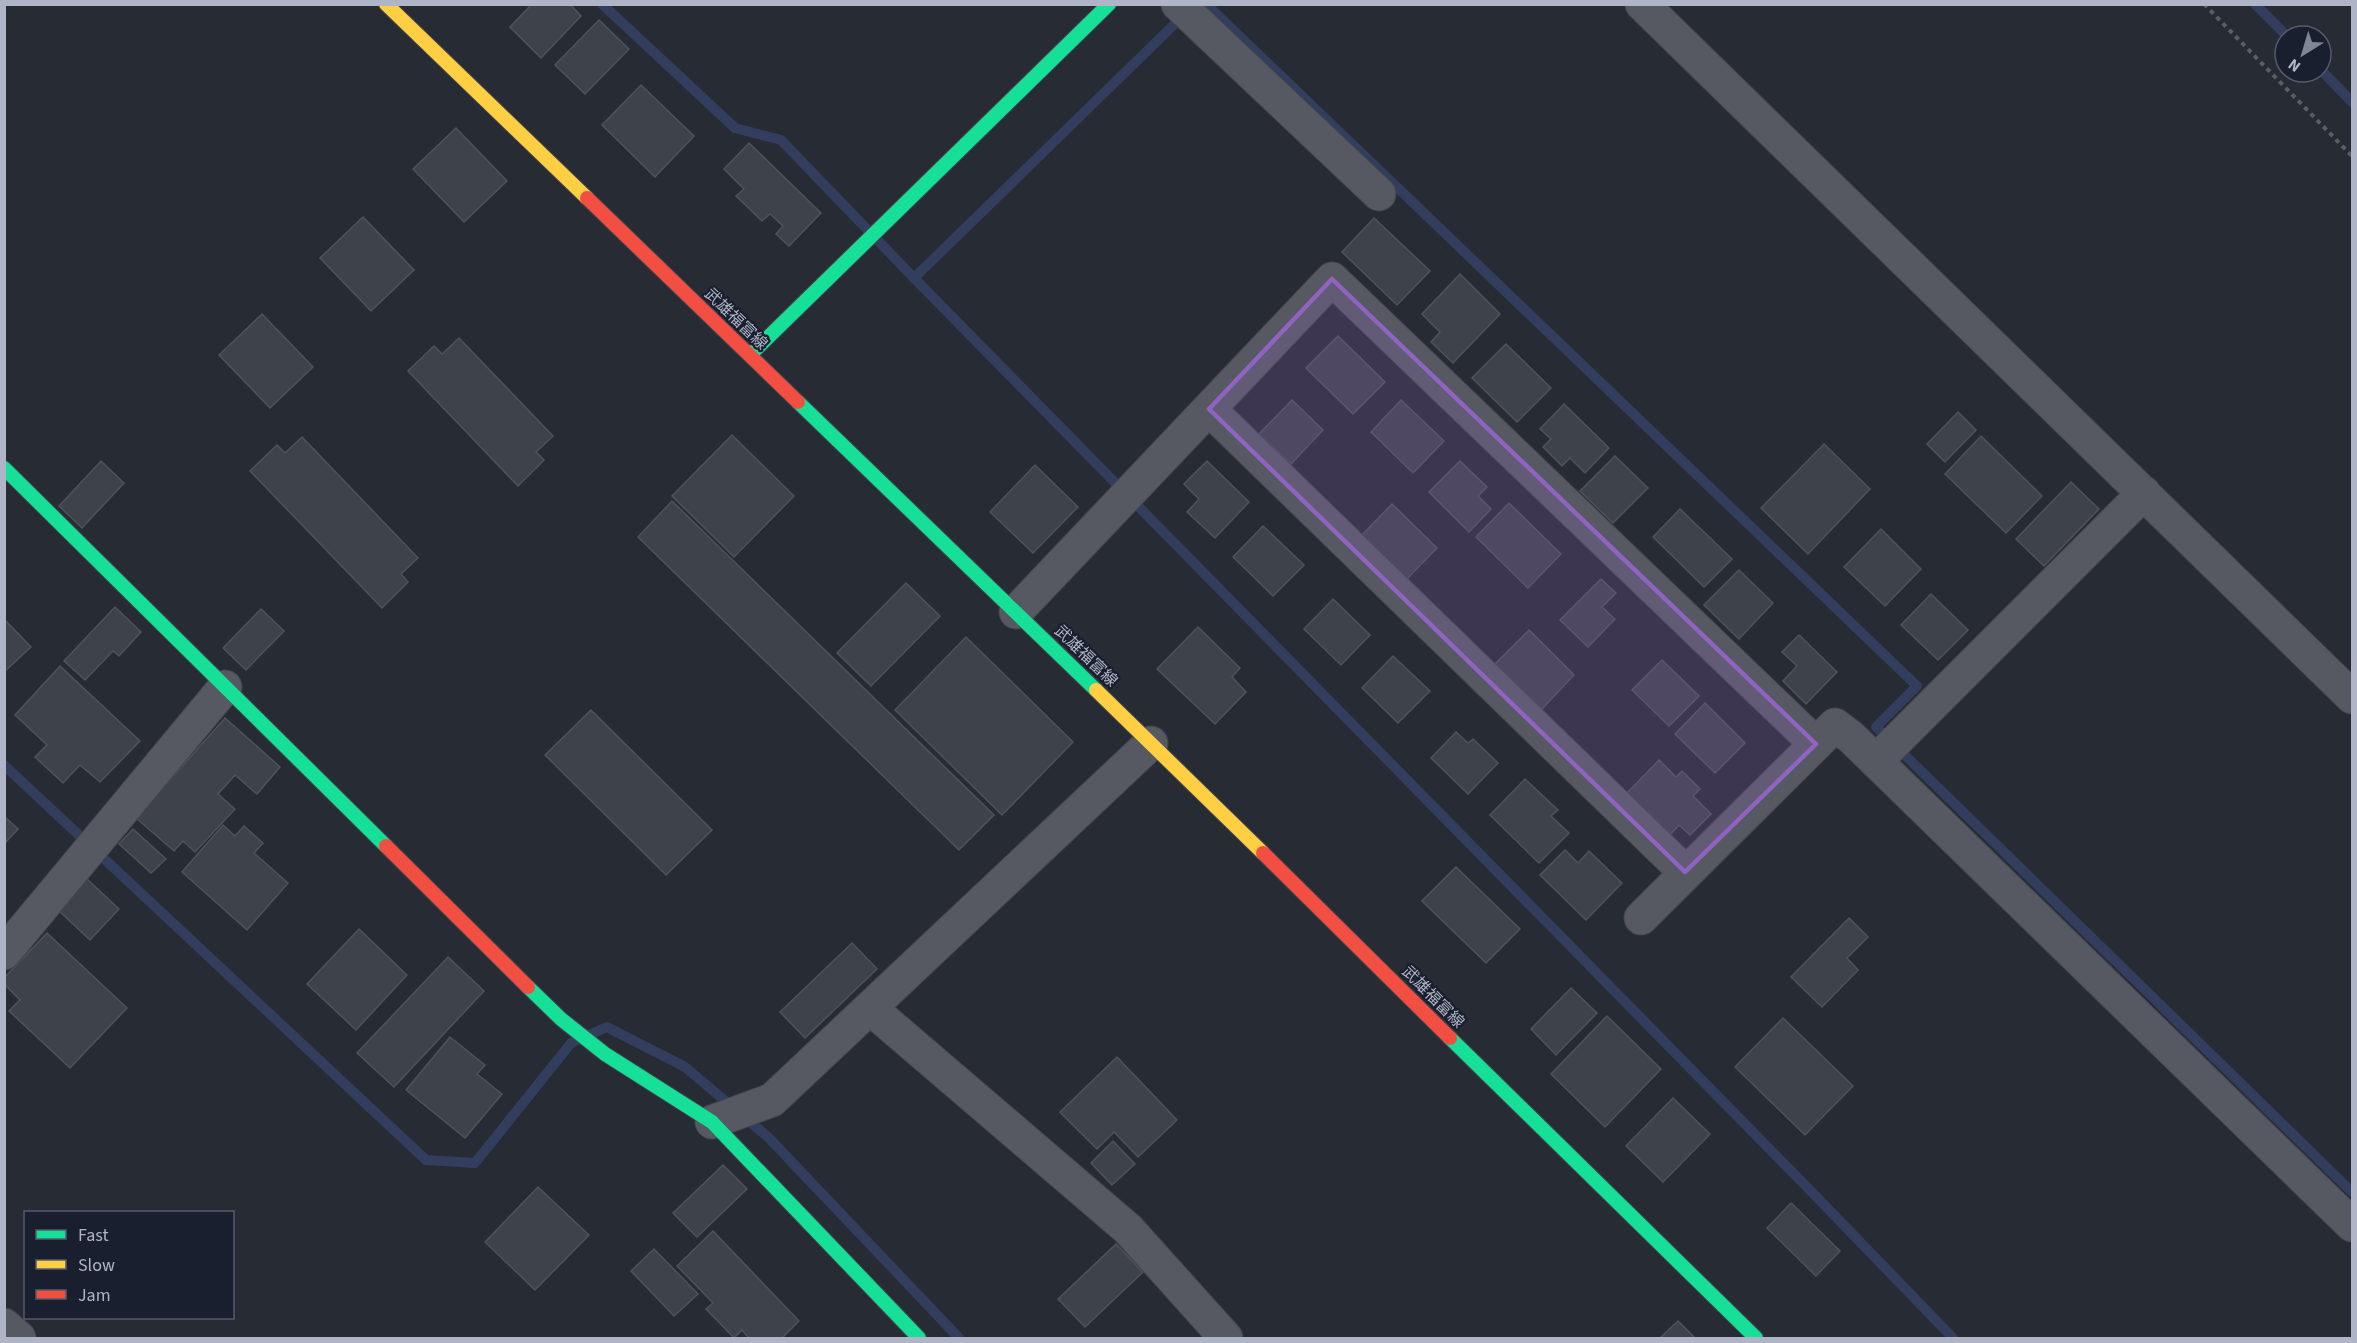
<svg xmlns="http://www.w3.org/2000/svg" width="2357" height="1343" viewBox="0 0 2357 1343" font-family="'Source Sans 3','Noto Sans JP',sans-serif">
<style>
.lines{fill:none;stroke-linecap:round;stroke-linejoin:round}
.stream{stroke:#333e5e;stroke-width:10}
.building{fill:#3e424a;stroke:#4e525c;stroke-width:1.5}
.street-casing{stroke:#43464d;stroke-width:35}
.fast-casing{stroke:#43464d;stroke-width:16}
.slow-casing{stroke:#43464d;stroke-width:16}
.jam-casing{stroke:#43464d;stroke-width:16}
.path{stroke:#595d66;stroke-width:4;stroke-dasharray:4.5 4.5;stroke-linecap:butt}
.street{stroke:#565962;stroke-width:33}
.fast{stroke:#16e098;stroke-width:14}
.slow{stroke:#ffcf43;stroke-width:14}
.jam{stroke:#f24e42;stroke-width:14}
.marked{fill:#9063c2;fill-opacity:0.2;stroke:#9063c2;stroke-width:4.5;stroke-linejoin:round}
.labels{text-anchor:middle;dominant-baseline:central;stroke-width:4.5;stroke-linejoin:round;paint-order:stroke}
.street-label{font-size:16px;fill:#afb5c6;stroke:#1a1f2f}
</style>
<rect width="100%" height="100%" fill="#272b34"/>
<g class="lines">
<g class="stream">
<polyline points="602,4 735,128 781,140 914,278 1804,1184 1953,1338"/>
<polyline points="1206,4 1917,686 1876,727 2352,1192"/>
<polyline points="2255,4 2287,36"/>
<polyline points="2321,70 2352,102"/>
<polyline points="914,278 1184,15"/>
<polyline points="4,765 426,1160 475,1163 571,1043 607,1027 685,1067 768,1137 959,1338"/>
</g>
</g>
<g class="building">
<polygon points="532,4 570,4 581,16 541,58 510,27"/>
<polygon points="599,20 629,49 585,94 555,65"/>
<polygon points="641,85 694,136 655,177 602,125"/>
<polygon points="456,128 507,181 464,222 413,169"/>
<polygon points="749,143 821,213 789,246 776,234 783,226 770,214 762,221 736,196 744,189 724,169"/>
<polygon points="363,217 414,270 371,311 320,258"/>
<polygon points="1374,218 1430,271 1397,305 1342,252"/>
<polygon points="1460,274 1500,314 1453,363 1431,342 1440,332 1422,314"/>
<polygon points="262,314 313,367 270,408 219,355"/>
<polygon points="1338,336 1385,382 1353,414 1306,368"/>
<polygon points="459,338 553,436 536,452 544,460 518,486 408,371 434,346 442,354"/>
<polygon points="1506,344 1551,388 1517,422 1472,378"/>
<polygon points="1292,400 1323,430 1291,464 1259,434"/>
<polygon points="1401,400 1444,441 1413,473 1371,432"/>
<polygon points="1564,404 1609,448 1585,473 1570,458 1562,466 1543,447 1551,439 1540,429"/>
<polygon points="1958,412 1976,430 1945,462 1927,444"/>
<polygon points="732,435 794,496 734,557 672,496"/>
<polygon points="1981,436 2042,496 2006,533 1945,474"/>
<polygon points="302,437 418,558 401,574 408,582 382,608 250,471 277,445 285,453"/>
<polygon points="1824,444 1870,489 1808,554 1761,508"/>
<polygon points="1615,456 1648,488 1613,523 1580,491"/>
<polygon points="101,461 124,483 82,528 59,506"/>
<polygon points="1207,461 1249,502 1215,538 1187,512 1199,499 1184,484"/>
<polygon points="1460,461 1487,487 1478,496 1491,509 1469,532 1429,492"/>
<polygon points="1035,465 1078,507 1033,553 990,512"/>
<polygon points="2071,482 2099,509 2044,566 2016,539"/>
<polygon points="672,501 994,815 959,850 638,537"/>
<polygon points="1509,503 1561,554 1528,588 1476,537"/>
<polygon points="1392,504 1437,548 1402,584 1357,540"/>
<polygon points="1680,509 1732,559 1704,587 1653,537"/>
<polygon points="1263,526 1304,565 1273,596 1233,557"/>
<polygon points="1881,529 1921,569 1885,606 1844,567"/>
<polygon points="1739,570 1773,603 1739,639 1704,605"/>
<polygon points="1601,579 1616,593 1602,607 1615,619 1588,647 1560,620"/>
<polygon points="906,583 940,616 871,686 837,653"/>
<polygon points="1931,594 1968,630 1938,660 1901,625"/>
<polygon points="1333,599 1370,635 1341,665 1304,629"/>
<polygon points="115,607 141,632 119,656 113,651 85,680 64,661"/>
<polygon points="261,609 284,631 246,670 223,648"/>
<polygon points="4,619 31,647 4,672"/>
<polygon points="1198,627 1240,668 1232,677 1246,692 1215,724 1157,669"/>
<polygon points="1529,630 1574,675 1542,709 1495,664"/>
<polygon points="1799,635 1837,672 1806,704 1783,681 1797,666 1782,652"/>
<polygon points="966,637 1073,742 1002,815 895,710"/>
<polygon points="1393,656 1430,691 1398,723 1362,688"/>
<polygon points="1662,660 1699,696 1669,726 1632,690"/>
<polygon points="60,666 140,741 100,782 80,765 63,783 35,757 47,745 15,715"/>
<polygon points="1705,703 1745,743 1715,773 1675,734"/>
<polygon points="591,710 712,830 666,875 545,755"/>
<polygon points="225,718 280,767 257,794 235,775 218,794 235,809 195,852 183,841 174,851 136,818"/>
<polygon points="1456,732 1468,743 1473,739 1498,763 1468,794 1431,758"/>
<polygon points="1659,760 1676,777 1682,771 1700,789 1693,796 1711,814 1690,835 1679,825 1670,835 1627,793"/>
<polygon points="1525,779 1558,810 1551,816 1569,833 1539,863 1490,815"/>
<polygon points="4,816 18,829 4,844"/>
<polygon points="223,825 235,836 244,826 263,843 254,853 288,883 247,930 182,872"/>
<polygon points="133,829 166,859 151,873 119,844"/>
<polygon points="1565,850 1578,863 1589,851 1622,883 1586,920 1540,875"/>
<polygon points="1456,867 1520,929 1486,963 1422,901"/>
<polygon points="87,879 119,909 90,940 58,910"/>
<polygon points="1849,918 1868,937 1847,958 1858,970 1822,1007 1791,977"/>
<polygon points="359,929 407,975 356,1030 307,984"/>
<polygon points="47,933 127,1008 70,1068 9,1011 20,1000 4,984 4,978"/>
<polygon points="852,943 877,969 805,1038 780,1012"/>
<polygon points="448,957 484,991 394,1087 357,1053"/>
<polygon points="1571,988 1597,1013 1556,1055 1531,1029"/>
<polygon points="1607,1016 1661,1069 1605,1127 1551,1074"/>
<polygon points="1783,1018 1853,1086 1805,1135 1735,1067"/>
<polygon points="450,1037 485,1065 477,1074 502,1094 465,1138 406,1090"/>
<polygon points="1117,1057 1177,1120 1138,1157 1114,1132 1097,1149 1060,1112"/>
<polygon points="1673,1098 1710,1134 1663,1182 1626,1146"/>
<polygon points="1113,1141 1135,1164 1112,1185 1091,1163"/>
<polygon points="723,1165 747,1189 697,1237 673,1213"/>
<polygon points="538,1187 589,1235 535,1290 485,1242"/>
<polygon points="1791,1203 1840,1251 1816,1276 1767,1228"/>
<polygon points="713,1231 799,1321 782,1338 749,1338 742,1330 734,1338 706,1309 713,1303 677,1266"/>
<polygon points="1116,1244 1143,1272 1085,1327 1058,1299"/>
<polygon points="654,1249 698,1294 674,1316 631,1271"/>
<polygon points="1678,1321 1695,1338 1660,1338"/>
</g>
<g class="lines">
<g class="street-casing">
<g id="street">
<polyline points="1178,4 1379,194"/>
<polyline points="1642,4 2352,697"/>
<polyline points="1209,409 1685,872"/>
<polyline points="1016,612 1332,279 1816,744"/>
<polyline points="1876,761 2144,493"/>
<polyline points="1641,918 1835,725 1851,737 2352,1225"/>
<polyline points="4,953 225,687"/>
<polyline points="870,1008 1128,1229 1226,1338"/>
<polyline points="712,1122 772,1100 1151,743"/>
<polyline points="4,1325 19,1338"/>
</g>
</g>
<g class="fast-casing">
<g id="fast">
<polyline points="750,355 1109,4"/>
<polyline points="798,402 1096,690"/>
<polyline points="4,468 386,846"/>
<polyline points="528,987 561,1019 605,1054 712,1122 919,1338"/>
<polyline points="1450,1038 1756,1338"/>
</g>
</g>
<g class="slow-casing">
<g id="slow">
<polyline points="386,4 587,198"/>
<polyline points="1096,690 1263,853"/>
</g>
</g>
<g class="jam-casing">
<g id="jam">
<polyline points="587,198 798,402"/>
<polyline points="386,846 528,987"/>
<polyline points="1263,853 1450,1038"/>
</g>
</g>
<polyline class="path" points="2204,4 2352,156"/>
<use href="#street" class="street"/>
<use href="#fast" class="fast"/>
<use href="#slow" class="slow"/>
<use href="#jam" class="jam"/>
</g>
<path class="marked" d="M1332,279l484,465 -131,128 -476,-463z"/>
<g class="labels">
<g class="street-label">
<text transform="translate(736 319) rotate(44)">武雄福富線</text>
<text transform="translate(1086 656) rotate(44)">武雄福富線</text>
<text transform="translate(1433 997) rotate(45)">武雄福富線</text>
</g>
</g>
<rect width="2357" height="1343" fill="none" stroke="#afb5c6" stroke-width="12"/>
<rect x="24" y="1211" width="210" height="108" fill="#1a1f2f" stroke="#565b6b" stroke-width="1.5"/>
<rect x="36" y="1230" width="30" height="9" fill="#16e098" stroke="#565b6b" stroke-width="1.5"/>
<text x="78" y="1241" font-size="18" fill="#afb5c6">Fast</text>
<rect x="36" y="1260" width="30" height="9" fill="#ffcf43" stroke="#565b6b" stroke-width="1.5"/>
<text x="78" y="1271" font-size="18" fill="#afb5c6">Slow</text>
<rect x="36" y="1290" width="30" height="9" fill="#f24e42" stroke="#565b6b" stroke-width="1.5"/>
<text x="78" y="1301" font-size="18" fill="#afb5c6">Jam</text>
<g transform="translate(2303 54) rotate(217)"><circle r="28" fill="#1a1f2f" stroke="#565b6b" stroke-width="1.5"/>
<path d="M0-4.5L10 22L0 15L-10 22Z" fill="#7f8593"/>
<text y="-9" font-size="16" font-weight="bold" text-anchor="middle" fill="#afb5c6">N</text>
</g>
</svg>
